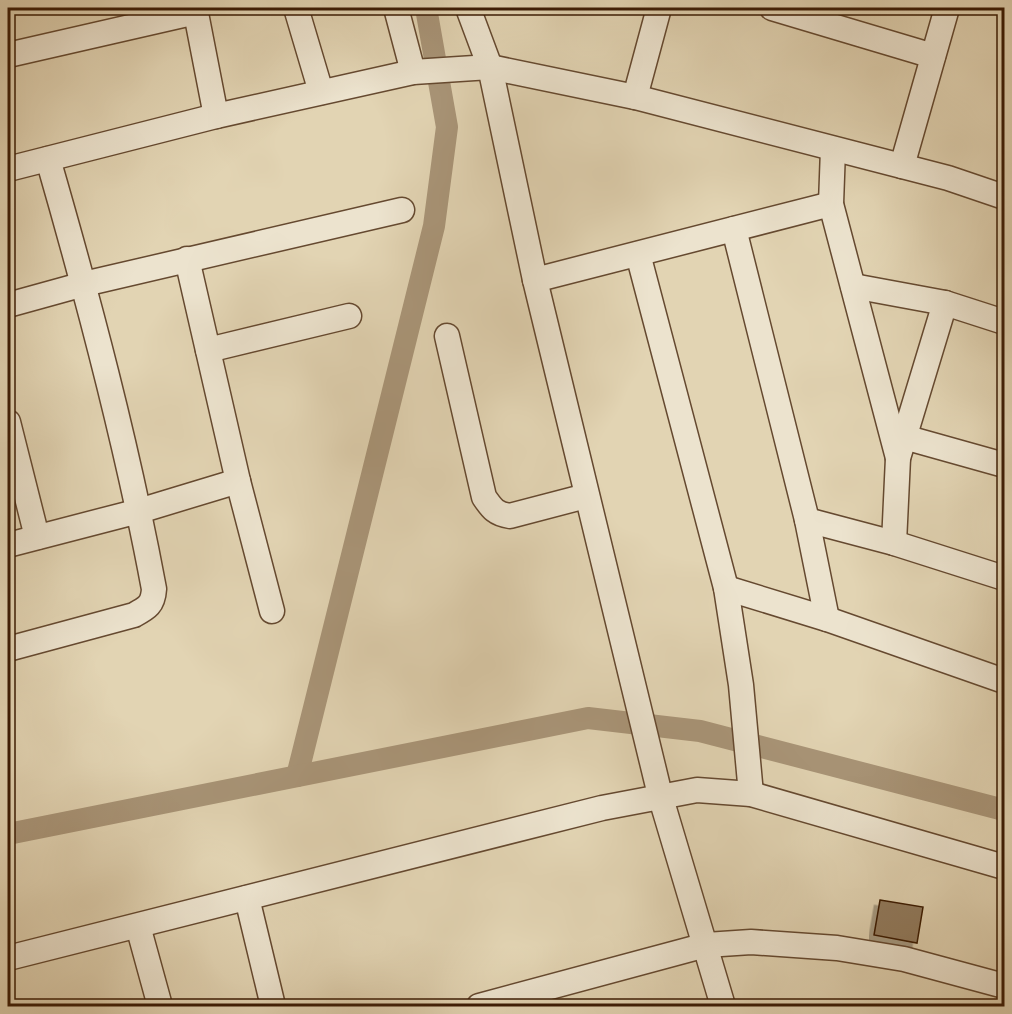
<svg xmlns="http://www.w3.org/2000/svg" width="1012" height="1014" viewBox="0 0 1012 1014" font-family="'EB Garamond',serif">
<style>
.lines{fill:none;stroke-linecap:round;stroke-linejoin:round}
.canal{stroke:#a99578;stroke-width:22}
.building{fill:#927b5f;stroke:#3b1b05;stroke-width:1.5;filter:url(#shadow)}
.street-casing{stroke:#654930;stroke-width:27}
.street{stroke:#ece3ce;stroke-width:24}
</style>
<defs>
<filter id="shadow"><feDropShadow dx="-5.5" dy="5.5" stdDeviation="0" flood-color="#0004"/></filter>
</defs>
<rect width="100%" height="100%" fill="#e2d4b3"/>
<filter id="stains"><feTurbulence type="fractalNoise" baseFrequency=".00333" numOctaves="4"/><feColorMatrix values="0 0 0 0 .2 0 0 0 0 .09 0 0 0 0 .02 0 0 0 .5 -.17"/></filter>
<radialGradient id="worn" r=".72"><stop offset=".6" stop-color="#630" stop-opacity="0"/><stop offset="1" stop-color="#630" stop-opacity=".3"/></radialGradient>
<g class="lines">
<g class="canal">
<polyline points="297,776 434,226 447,127 426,8"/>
<polyline points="8,834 588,718 700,731 1004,810"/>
</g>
</g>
<polygon class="building" points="880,900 923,907 917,943 874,935"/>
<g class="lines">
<g class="street-casing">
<g id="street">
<polyline points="195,8 216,116"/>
<polyline points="296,8 321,92"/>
<polyline points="396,8 413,72"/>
<polyline points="468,8 490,67 535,280 660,795 723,1006"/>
<polyline points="772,8 933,56"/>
<polyline points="8,55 196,12"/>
<polyline points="635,97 659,8"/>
<polyline points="833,149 831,204 898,458"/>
<polyline points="902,166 947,8"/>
<polyline points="8,169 216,116 413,72 490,67 635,97 948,178 1004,197"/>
<polyline points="734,229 807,520 827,619"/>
<polyline points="638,254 726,588 741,685 751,794"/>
<polyline points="187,259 238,481 272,611"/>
<polyline points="535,280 831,204"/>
<polyline points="853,286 945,303 1004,322"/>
<polyline points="8,305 84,284 402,210"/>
<path d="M447,336l37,161c8,12 12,17 26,19l76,-20"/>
<polyline points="208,350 349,316"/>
<polyline points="8,422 37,537"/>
<polyline points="904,437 1004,465"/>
<polyline points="807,520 894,543 1004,578"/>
<polyline points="894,543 898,458 945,303"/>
<polyline points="8,545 139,511 238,481"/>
<polyline points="726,588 827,619 1004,681"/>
<path d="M8,649l126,-34c13,-7 19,-10 20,-26 -27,-145 -65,-288 -106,-430"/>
<polyline points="247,898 273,1006"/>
<polyline points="138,926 160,1006"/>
<polyline points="8,958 602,808 697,790 751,794 1004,867"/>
<polyline points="479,1006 706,945 751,942 837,948 904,959 1004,986"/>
</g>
</g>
<use href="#street" class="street"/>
</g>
<rect width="1012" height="1014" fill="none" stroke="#e2d4b3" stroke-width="30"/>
<rect x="9" y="9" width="994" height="996" fill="none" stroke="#3b1b05" stroke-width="3"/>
<rect x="15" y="15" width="982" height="984" fill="none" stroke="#3b1b05" stroke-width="1.5"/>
<rect width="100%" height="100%" filter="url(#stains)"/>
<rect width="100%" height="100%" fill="url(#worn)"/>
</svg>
